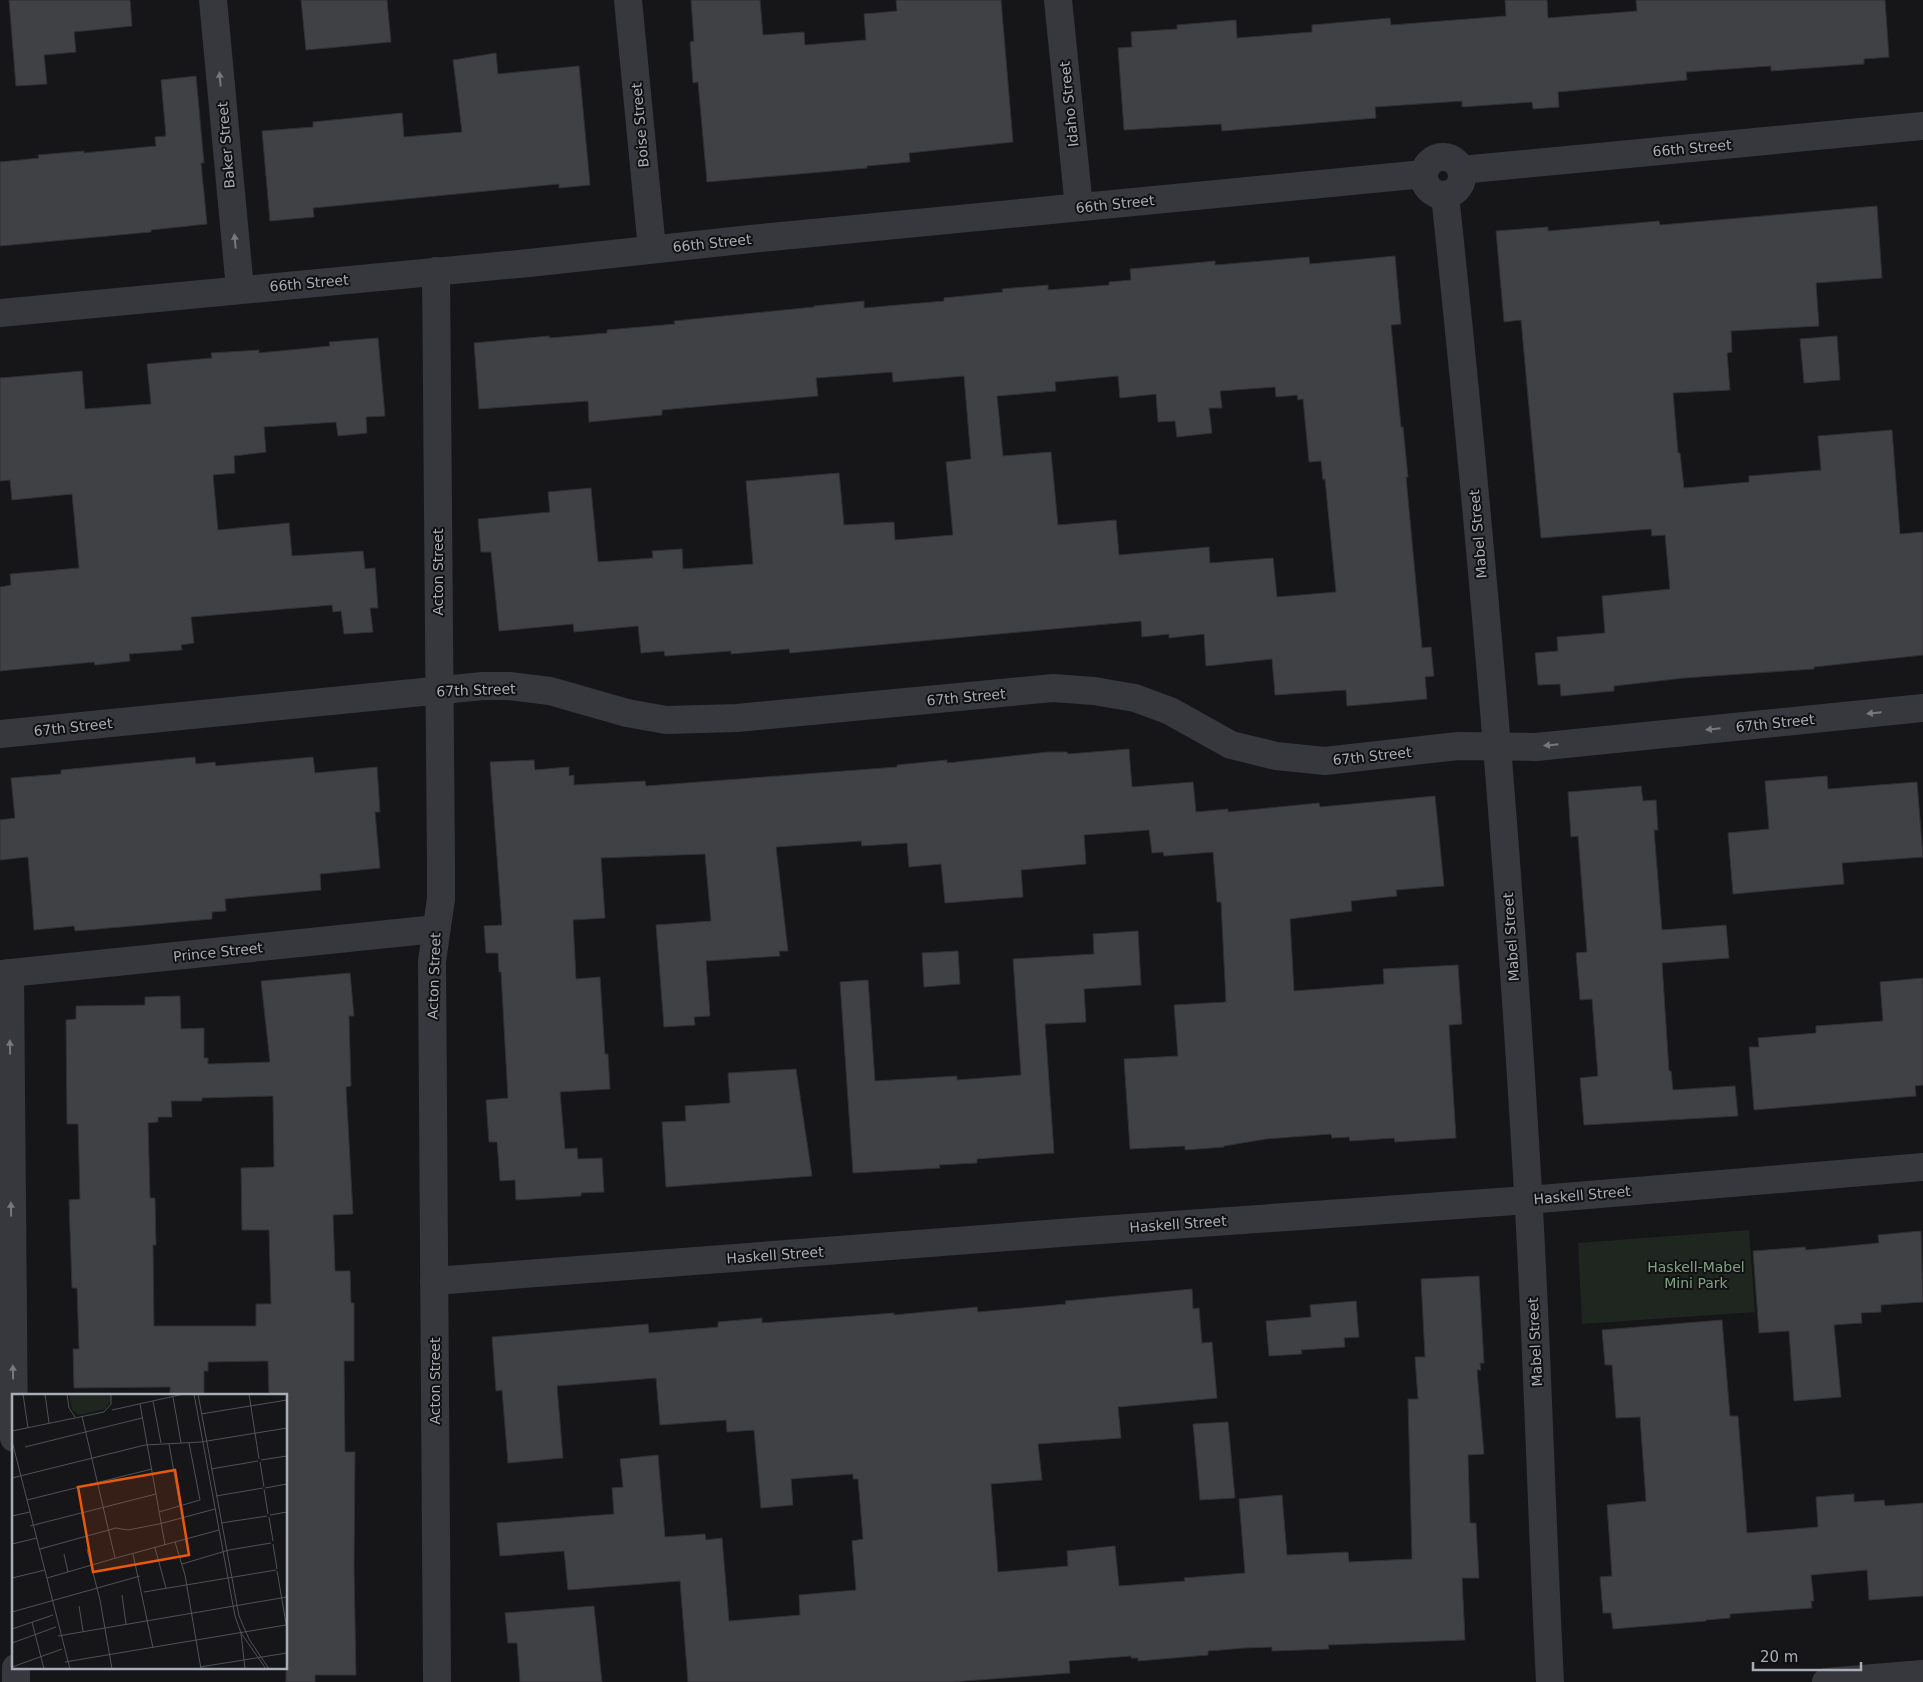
<svg xmlns="http://www.w3.org/2000/svg" width="1923" height="1682" viewBox="0 0 1923 1682" font-family="'DejaVu Sans',sans-serif">
<style>
.green{fill:#1e261f}
.building{fill:#404145;stroke:#303034;fill-rule:evenodd}
.lines{fill:none;stroke-linecap:round;stroke-linejoin:round}
.minor{stroke:#37383d;stroke-width:28}
.oneway{fill:#757881}
.labels{text-anchor:middle;dominant-baseline:central;stroke-width:4;stroke-linejoin:round;paint-order:stroke}
.street-label{font-size:14px;fill:#a8adb8;stroke:#111113}
.park-label{font-size:14px;fill:#7fa381;stroke:#111113}
.inset-road{fill:none;stroke:#505258;stroke-width:1}
.view{fill:#e8590c;fill-opacity:0.15;stroke:#e8590c;stroke-width:2.5}
.inset-edge{fill:none;stroke:#a8adb8;stroke-width:2.5}
</style>
<rect width="100%" height="100%" fill="#161618"/>
<polygon class="green" points="1749,1230 1755,1312 1582,1324 1578,1243"/>
<g class="building">
<polygon points="9,0 130,0 132,26 74,32 76,52 44,55 47,84 16,86"/>
<polygon points="301,0 387,0 391,42 306,50"/>
<polygon points="691,0 760,0 763,35 804,32 805,45 866,40 864,14 897,11 896,0 1001,0 1013,142 909,153 910,162 867,166 867,168 707,182 698,82 693,83 690,42 694,41"/>
<polygon points="1505,0 1547,0 1548,18 1637,11 1636,0 1885,0 1889,57 1864,59 1864,64 1771,71 1771,66 1686,72 1687,80 1558,92 1559,107 1533,109 1532,102 1462,107 1462,101 1375,107 1376,118 1222,131 1221,124 1124,130 1118,48 1132,47 1131,32 1177,29 1177,25 1236,20 1237,38 1312,32 1312,25 1390,18 1391,25 1506,16"/>
<polygon points="496,53 498,74 579,66 590,185 559,188 559,184 313,208 314,217 270,221 262,131 313,127 313,122 402,113 404,137 462,132 453,60"/>
<polygon points="196,76 204,163 201,163 207,224 151,230 151,232 0,246 0,162 39,158 38,155 84,151 84,153 156,146 155,137 166,136 161,80"/>
<polygon points="1877,206 1882,278 1816,283 1819,326 1731,331 1732,352 1727,353 1730,390 1673,393 1678,453 1680,453 1684,488 1749,482 1749,476 1821,470 1818,436 1892,430 1900,534 1923,532 1923,655 1814,667 1814,669 1684,678 1614,686 1614,691 1561,696 1560,684 1538,685 1535,653 1558,651 1557,637 1605,633 1602,596 1670,589 1665,535 1652,536 1651,529 1541,538 1521,320 1504,322 1496,231 1548,227 1548,231 1659,221 1660,225"/>
<path d="M1395,256l6,68 -10,1 10,102h2l5,50h-2l16,171 9,-1 3,29 -9,1 2,22 -80,7 -1,-16 -71,5 -3,-36 -66,7 -2,-32 -35,4v-4l-27,3 -1,-16 -351,32 -1,-4 -58,5v-3l-66,5 -1,-5 -23,2 -3,-27 -64,6 -1,-8 -74,7 -8,-79h-10l-3,-33 72,-7 -2,-20 43,-4 7,74 55,-4 -1,-7 30,-2 1,20 70,-5 -7,-83 93,-8 5,52 50,-3 1,18 58,-5 -7,-73 25,-3 -7,-83 -71,6 -1,-10 -76,6 2,18 -156,14v5l-73,7 -1,-21 -109,8 -5,-66 75,-7 1,2 57,-5v-3l68,-6 -1,-3 140,-14v-1l50,-5v7l80,-7v-3l59,-6 -1,-3 46,-4v5l61,-5v-3l22,-2 -1,-11 85,-8v4l94,-8 1,7zM1118,376l2,22 36,-4 2,28 17,-1 2,16 35,-4 -3,-25h13l-2,-17 55,-4 1,10 21,-2 1,5 5,-1 6,63 12,-1 2,19 2,-1 11,113 -59,5 -4,-39 -63,5 -1,-16 -90,8 -3,-35 -58,5 -7,-73 -48,4 -6,-60 59,-5 -1,-9z"/>
<polygon points="1837,336 1840,380 1804,383 1800,339"/>
<polygon points="378,338 385,416 366,417 367,433 338,436 336,422 264,427 266,452 234,456 235,473 213,475 218,530 289,523 292,556 363,551 365,569 375,568 378,608 370,608 373,632 344,634 341,611 333,612 332,605 191,617 194,643 181,645 182,650 129,654 130,661 95,665 94,662 0,671 0,587 11,585 10,574 79,568 72,494 12,500 10,480 0,481 0,378 82,371 85,409 151,404 147,364 212,358 211,353 259,350 259,353 330,346 329,342"/>
<polygon points="1129,749 1132,787 1193,782 1196,812 1228,809 1228,812 1319,803 1320,807 1435,796 1444,886 1396,890 1397,896 1351,901 1352,911 1290,919 1294,991 1384,984 1383,969 1458,965 1462,1024 1449,1025 1456,1138 1395,1142 1394,1138 1350,1141 1349,1137 1332,1138 1331,1134 1266,1139 1224,1146 1224,1147 1185,1150 1185,1146 1130,1149 1124,1059 1178,1056 1174,1005 1226,1002 1221,902 1217,902 1213,852 1164,856 1163,852 1152,853 1149,830 1084,835 1086,864 1021,870 1023,897 945,903 941,864 909,867 907,843 862,846 861,841 776,847 788,951 779,951 780,956 706,961 710,1016 694,1017 695,1025 664,1027 656,925 711,921 705,854 601,858 605,918 573,920 576,979 600,977 605,1054 608,1054 610,1089 560,1092 565,1149 577,1148 578,1159 602,1158 604,1192 581,1193 581,1196 516,1200 515,1180 500,1181 497,1142 489,1142 486,1100 508,1098 501,972 499,972 498,953 486,953 484,926 502,925 490,762 534,760 535,770 569,767 569,776 574,775 574,785 645,781 646,786 897,767 897,765 947,760 947,763 1048,752 1067,752 1068,754"/>
<polygon points="195,757 196,764 215,762 216,766 313,757 315,773 377,767 380,812 375,812 380,868 320,874 321,890 225,899 226,911 212,912 212,919 75,931 74,926 34,930 28,857 0,860 0,820 15,818 11,778 61,774 61,770"/>
<polygon points="1827,776 1828,789 1917,782 1923,857 1842,863 1844,884 1733,894 1728,833 1769,829 1765,781"/>
<polygon points="1641,786 1643,801 1656,800 1658,830 1654,830 1662,930 1726,925 1729,958 1662,963 1669,1071 1671,1071 1673,1090 1735,1086 1738,1116 1584,1125 1580,1078 1598,1076 1592,999 1580,1000 1576,953 1587,952 1578,836 1571,837 1568,792"/>
<polygon points="1138,931 1141,985 1084,989 1086,1022 1045,1024 1054,1153 977,1159 977,1163 939,1165 940,1168 853,1173 840,982 868,980 875,1081 957,1076 957,1080 1021,1075 1013,959 1094,954 1093,934"/>
<polygon points="958,951 960,984 924,987 922,953"/>
<path d="M350,973l4,43h-5l2,70 -5,1 7,127 -20,1 2,56h15l1,32h3v58h-10l1,91h10l-1,116 2,107h-41v7h-29v-286h-17l-1,-35 -60,1v9h-4v25h-34v-9l-96,1 -1,-39h6l-2,-61h-5l-3,-88 11,-1 -2,-75h-11l-1,-104 10,-1v-13l69,-1v-8l35,-1 1,33 23,-1v30h4v6l62,-2 -9,-81zM273,1096l1,71 -33,1 1,62h27l2,74h-15v22h-102l-1,-81h3l-1,-47h-5l-2,-75 10,-1v-5h14l-1,-16h31v-3z"/>
<polygon points="1923,978 1923,1085 1915,1086 1916,1096 1754,1110 1749,1047 1759,1047 1758,1038 1816,1033 1816,1026 1883,1021 1880,982"/>
<polygon points="796,1069 812,1176 666,1187 662,1122 686,1121 685,1106 730,1103 728,1073"/>
<polygon points="1921,1231 1923,1302 1881,1305 1881,1312 1861,1313 1862,1323 1834,1325 1841,1397 1794,1401 1789,1331 1759,1333 1753,1251 1805,1247 1806,1250 1879,1243 1878,1235"/>
<polygon points="1479,1276 1484,1363 1480,1363 1481,1370 1477,1370 1484,1454 1468,1455 1470,1523 1476,1523 1479,1578 1462,1578 1465,1640 1328,1645 1329,1649 1272,1651 1272,1647 1245,1648 1208,1651 1208,1655 1138,1661 1138,1658 1131,1658 1131,1656 1069,1661 1070,1673 952,1682 688,1682 680,1581 568,1590 564,1551 500,1556 497,1523 614,1514 612,1488 623,1487 620,1459 658,1455 665,1537 705,1534 706,1540 722,1538 729,1621 800,1615 799,1595 856,1590 852,1541 863,1539 858,1479 853,1479 853,1474 791,1479 793,1505 761,1508 754,1430 727,1432 726,1420 660,1425 656,1378 557,1386 563,1458 508,1463 502,1390 496,1391 492,1337 648,1324 649,1333 718,1327 718,1322 762,1318 762,1323 894,1313 894,1315 977,1307 978,1312 1066,1304 1065,1301 1192,1289 1193,1309 1199,1308 1202,1343 1212,1342 1217,1398 1118,1407 1121,1438 1038,1444 1042,1480 991,1484 998,1572 1068,1566 1067,1551 1115,1546 1119,1586 1185,1581 1184,1578 1245,1573 1239,1499 1282,1495 1287,1555 1348,1552 1349,1562 1412,1559 1408,1399 1418,1399 1415,1357 1425,1357 1421,1279"/>
<polygon points="1356,1301 1359,1337 1344,1338 1345,1347 1301,1350 1302,1354 1269,1356 1266,1321 1311,1317 1310,1305"/>
<polygon points="1722,1320 1730,1416 1738,1416 1747,1533 1818,1527 1816,1497 1854,1494 1854,1502 1884,1500 1885,1506 1923,1503 1923,1596 1869,1600 1867,1570 1811,1575 1814,1601 1811,1601 1812,1608 1730,1614 1730,1618 1706,1620 1706,1621 1613,1629 1611,1613 1603,1613 1600,1577 1612,1576 1607,1505 1646,1501 1640,1417 1616,1418 1612,1365 1605,1365 1602,1330"/>
<polygon points="1228,1422 1235,1498 1200,1500 1193,1424"/>
<polygon points="594,1606 602,1682 520,1682 517,1643 508,1643 505,1613"/>
</g>
<g class="lines">
<g class="minor">
<polyline points="213,0 240,289"/>
<polyline points="628,0 652,249"/>
<polyline points="1058,0 1079,207"/>
<circle cx="1443" cy="176" r="19"/>
<polyline points="1461,170 1923,126"/>
<path d="M1445,195c34,320 62,641 81,963 11,174 15,349 24,524"/>
<polyline points="436,271 441,867 441,899 432,961 437,1682"/>
<polyline points="0,313 529,263 751,239 1424,174"/>
<polyline points="0,734 483,686 509,686 550,691 627,713 666,720 737,718 1053,688 1094,691 1135,698 1170,711 1231,745 1276,756 1325,761 1458,746 1536,747 1923,708"/>
<polyline points="10,973 14,1438"/>
<polyline points="0,974 436,929"/>
<polyline points="434,1281 1086,1231 1528,1200 1923,1167"/>
<polyline points="16,1668 16,1682"/>
<polyline points="1826,1682 1923,1674"/>
</g>
</g>
<defs><path id="oneway-solid" d="M-6-.8H1V-3.2L6.5 0L1 3.2V.8H-6Z" transform="scale(1.25)"/></defs>
<g class="oneway">
<use href="#oneway-solid" transform="translate(220 79) rotate(-95)"/>
<use href="#oneway-solid" transform="translate(235 241) rotate(-95)"/>
<use href="#oneway-solid" transform="translate(1874 713) rotate(174)"/>
<use href="#oneway-solid" transform="translate(1713 729) rotate(174)"/>
<use href="#oneway-solid" transform="translate(1551 745) rotate(174)"/>
<use href="#oneway-solid" transform="translate(10 1047) rotate(-91)"/>
<use href="#oneway-solid" transform="translate(11 1209) rotate(-91)"/>
<use href="#oneway-solid" transform="translate(13 1372) rotate(-91)"/>
</g>
<g class="labels">
<g class="street-label">
<text transform="translate(1069 104) rotate(-96)">Idaho Street</text>
<text transform="translate(640 125) rotate(-95)">Boise Street</text>
<text transform="translate(226 145) rotate(-95)">Baker Street</text>
<text transform="translate(1692 148) rotate(-5)">66th Street</text>
<text transform="translate(1115 204) rotate(-6)">66th Street</text>
<text transform="translate(712 243) rotate(-6)">66th Street</text>
<text transform="translate(309 283) rotate(-5)">66th Street</text>
<text transform="translate(1478 534) rotate(-95)">Mabel Street</text>
<text transform="translate(438 572) rotate(-90)">Acton Street</text>
<text transform="translate(476 690) rotate(-2)">67th Street</text>
<text transform="translate(966 697) rotate(-5)">67th Street</text>
<text transform="translate(1775 723) rotate(-6)">67th Street</text>
<text transform="translate(73 727) rotate(-6)">67th Street</text>
<text transform="translate(1372 756) rotate(-6)">67th Street</text>
<text transform="translate(1511 937) rotate(-94)">Mabel Street</text>
<text transform="translate(218 952) rotate(-6)">Prince Street</text>
<text transform="translate(434 976) rotate(-88)">Acton Street</text>
<text transform="translate(1582 1195) rotate(-5)">Haskell Street</text>
<text transform="translate(1178 1224) rotate(-4)">Haskell Street</text>
<text transform="translate(775 1255) rotate(-4)">Haskell Street</text>
<text transform="translate(1535 1342) rotate(-93)">Mabel Street</text>
<text transform="translate(435 1381) rotate(-90)">Acton Street</text>
</g>
<g class="park-label">
<text x="1696" y="1267">Haskell-Mabel<tspan x="1696" dy="16">Mini Park</tspan></text>
</g>
</g>
<g transform="translate(12 1394)">
<rect width="275" height="275" fill="#161618"/>
<path d="M57,0h41l1,6 -6,9 -26,6 -7,-5z" fill="#1e261f"/>
<path class="inset-road" d="M11,0l5,34M33,0l4,29M55,0l2,14 6,9M182,0l41,222 6,17 25,36M186,0l41,222 10,23 20,30M237,0l10,65M161,3l8,46M141,7l8,42M128,10l25,141M100,16l72,-16M189,20l86,-14M70,22l33,142M0,37l92,-19 7,-8v-10M0,47l58,228M157,50l11,62M13,53l117,-29M249,66l26,-4M248,68l4,25M199,75l47,-8M0,84l133,-33 56,-3 86,-14M253,94l22,-4M252,95l4,25M204,102l47,-8M15,106l125,-31M147,118l41,-12 -11,-57M258,121l17,-3M0,122l18,-4M257,123l4,24M209,129l46,-7M18,132l126,-32M163,148l10,33 16,94M0,150l25,-6M261,150l4,25M143,154l11,40M28,155l76,-21 12,2 31,-6 56,-15M75,155l13,51 12,69M52,160l4,18M121,160l20,94M104,164l103,-28M170,170l47,-14 42,-7M265,177l10,58M0,184l33,-8M35,184l69,-20M132,198l132,-22M110,201l4,29M67,212l4,25M0,218l128,-36M20,228l12,47M0,235l41,-14M229,239l4,36M46,242l229,-39M0,249l44,-16M53,268l221,-37M0,273l50,-18M188,273l87,-14"/>
<path class="view" d="M163,76l14,85 -96,17 -15,-85z"/>
<rect width="275" height="275" class="inset-edge"/>
</g>
<path d="M1753 1662v8h108v-8" fill="none" stroke="#a8adb8" stroke-width="2.5"/>
<text x="1760" y="1662" font-size="15" fill="#a8adb8" stroke="#111113" stroke-width="4" paint-order="stroke">20 m</text>
</svg>
